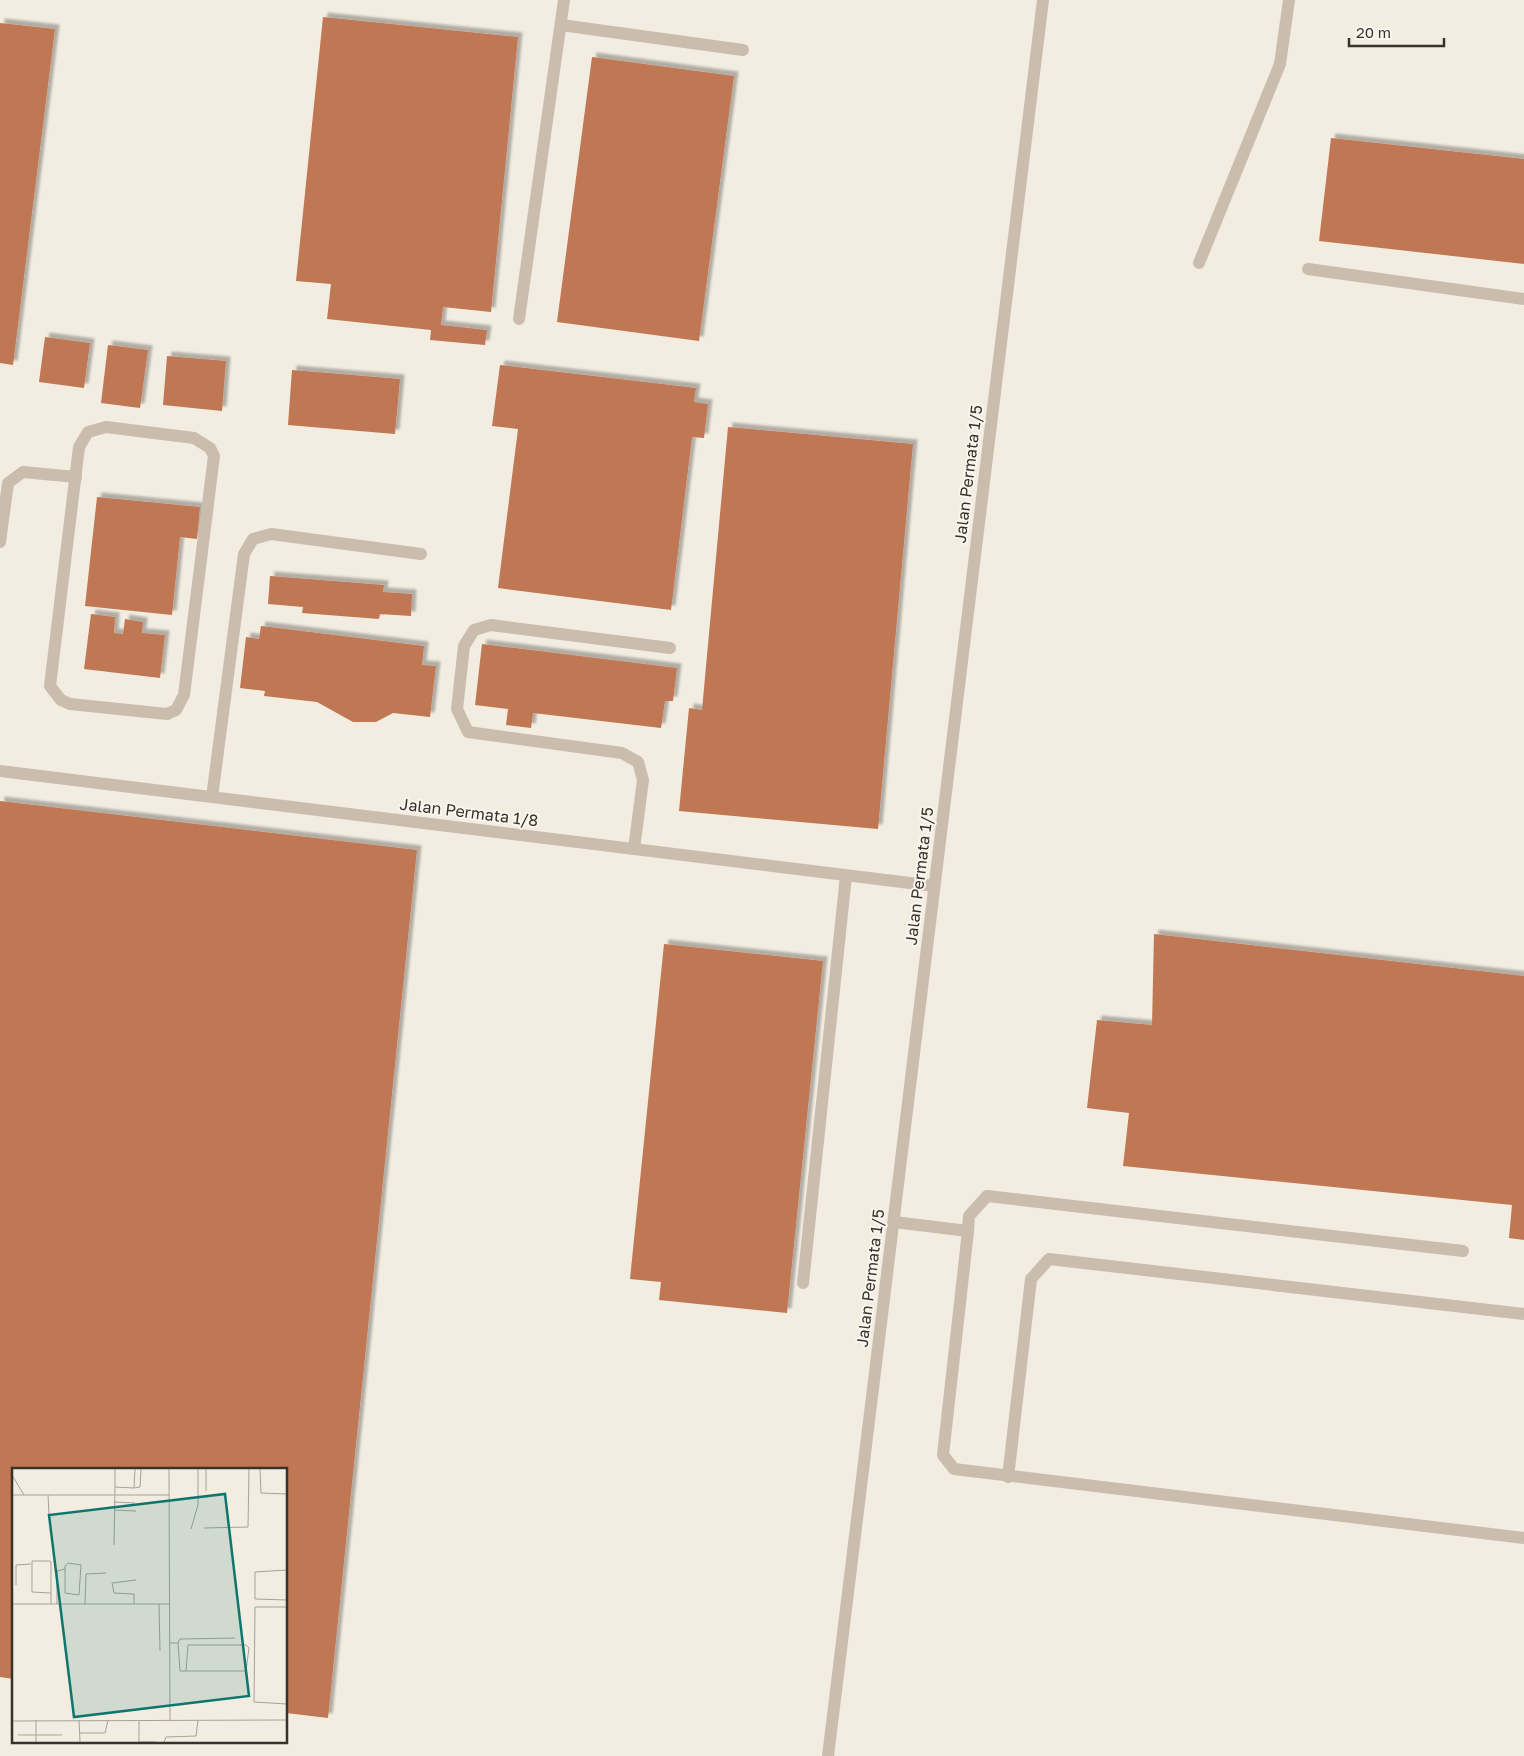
<svg xmlns="http://www.w3.org/2000/svg" width="1524" height="1756" viewBox="0 0 1524 1756" font-family="'Golos Text',sans-serif">
<style>
.building{fill:#c07752;filter:url(#shadow)}
.lines{fill:none;stroke-linecap:round;stroke-linejoin:round}
.lane{stroke:#cabdad;stroke-width:12}
.street{stroke:#cabdad;stroke-width:12}
.labels{text-anchor:middle;dominant-baseline:central;stroke-width:4;stroke-linejoin:round;paint-order:stroke}
.street-label{font-size:16px;fill:#39312b;stroke:#faf5ee}
.inset-road{fill:none;stroke:#a8a198;stroke-width:1}
.view{fill:#0f766e;fill-opacity:0.15;stroke:#0f766e;stroke-width:2.5}
.inset-edge{fill:none;stroke:#39312b;stroke-width:2.5}
</style>
<defs>
<filter id="shadow"><feDropShadow dx="4.5" dy="-4.5" stdDeviation="1" flood-color="#0004"/></filter>
</defs>
<rect width="100%" height="100%" fill="#f2ece1"/>
<g class="building">
<polygon points="323,17 518,37 491,312 443,307 441,325 487,330 485,345 430,340 431,330 327,319 331,284 296,281"/>
<polygon points="0,23 55,29 13,365 0,363"/>
<polygon points="592,57 734,76 699,341 557,322"/>
<polygon points="1331,138 1524,159 1524,264 1319,241"/>
<polygon points="45,337 90,343 84,388 39,382"/>
<polygon points="108,345 148,350 140,408 101,403"/>
<polygon points="167,356 226,361 222,411 163,405"/>
<polygon points="500,365 696,388 694,402 708,404 704,438 692,437 671,610 498,588 518,429 492,426"/>
<polygon points="292,370 400,379 395,434 288,425"/>
<polygon points="728,427 913,444 878,829 679,811 689,708 702,710"/>
<polygon points="97,497 200,507 197,539 180,537 172,615 85,606"/>
<polygon points="270,576 384,585 383,592 412,594 411,616 380,614 379,619 302,613 303,607 268,604"/>
<polygon points="91,614 115,617 114,633 123,634 125,619 143,622 142,633 165,635 160,678 84,669"/>
<polygon points="261,626 424,646 422,665 436,666 430,717 393,713 376,722 353,722 317,702 264,696 265,691 240,688 246,637 259,639"/>
<polygon points="482,644 677,668 673,701 665,701 661,728 533,713 531,728 506,725 508,709 475,705"/>
<polygon points="0,801 417,850 328,1718 286,1713 286,1470 14,1470 14,1679 0,1677"/>
<polygon points="1154,934 1524,976 1524,1240 1509,1238 1512,1205 1123,1166 1129,1113 1087,1108 1097,1020 1152,1025"/>
<polygon points="664,944 823,961 787,1313 659,1300 661,1282 630,1279"/>
</g>
<g class="lines">
<g class="lane">
<polyline points="561,25 743,50"/>
<polyline points="1199,263 1280,64 1289,0"/>
<polyline points="1308,269 1524,299"/>
<polyline points="519,319 564,0"/>
<polygon points="106,427 194,438 210,448 214,456 184,695 176,710 167,714 70,704 61,700 50,686 79,447 88,432"/>
<polyline points="0,542 8,483 23,472 76,477"/>
<polyline points="212,797 244,554 253,539 271,534 421,554"/>
<polyline points="634,849 643,780 638,762 622,753 468,732 457,709 464,646 474,630 491,625 670,648"/>
<polyline points="894,1222 968,1231 943,1455 954,1469 1524,1538"/>
<polyline points="968,1231 969,1216 987,1196 1463,1251"/>
<polyline points="803,1283 846,876"/>
<polyline points="1008,1477 1031,1279 1049,1259 1524,1314"/>
</g>
<g class="street">
<polyline points="0,771 934,886"/>
<polyline points="828,1756 1043,0"/>
</g>
</g>
<g class="labels">
<g class="street-label">
<text transform="translate(968 474) rotate(-83)">Jalan Permata 1/5</text>
<text transform="translate(469 812) rotate(7)">Jalan Permata 1/8</text>
<text transform="translate(919 876) rotate(-83)">Jalan Permata 1/5</text>
<text transform="translate(870 1278) rotate(-83)">Jalan Permata 1/5</text>
</g>
</g>
<g transform="translate(12 1468)">
<rect width="275" height="275" fill="#f2ece1"/>
<path class="inset-road" d="M157,1l1,251M248,1l1,24 26,1M0,7l12,20M103,19v-18M122,20l6,-1 1,-18M194,23v-22M0,27h157M36,27l1,19M102,34l21,1M102,42l22,1M192,60l44,-1 1,-58M179,61l7,-24v-36M102,77l1,-58 19,1 1,-19M56,95l13,2 -2,30 -14,-2v-27zM275,102l-32,2v27l32,1M4,117v-20l15,-1M39,125l-19,-1v-31h18l1,2v41M0,136h157M45,136v-33l8,-2M73,136l1,-30 20,-1M122,136v-10l-20,-1 -2,-10 24,-3M147,136l1,47M275,139h-32l-1,95 33,2M157,175h9l2,28h66l3,-23 -3,-3h-58l-2,26M166,175l2,-4 55,-1M24,252v22M67,252l1,22M0,253l275,-1M68,265h25l3,-13M6,267h44M127,274v-22M127,274h17M152,274l2,-5 30,-1 2,-16"/>
<path class="view" d="M213,26l24,202 -175,21 -25,-202z"/>
<rect width="275" height="275" class="inset-edge"/>
</g>
<path d="M1349 38v8h95v-8" fill="none" stroke="#39312b" stroke-width="2.5"/>
<text x="1356" y="38" font-size="15" fill="#39312b" stroke="#faf5ee" stroke-width="4" paint-order="stroke">20 m</text>
</svg>
